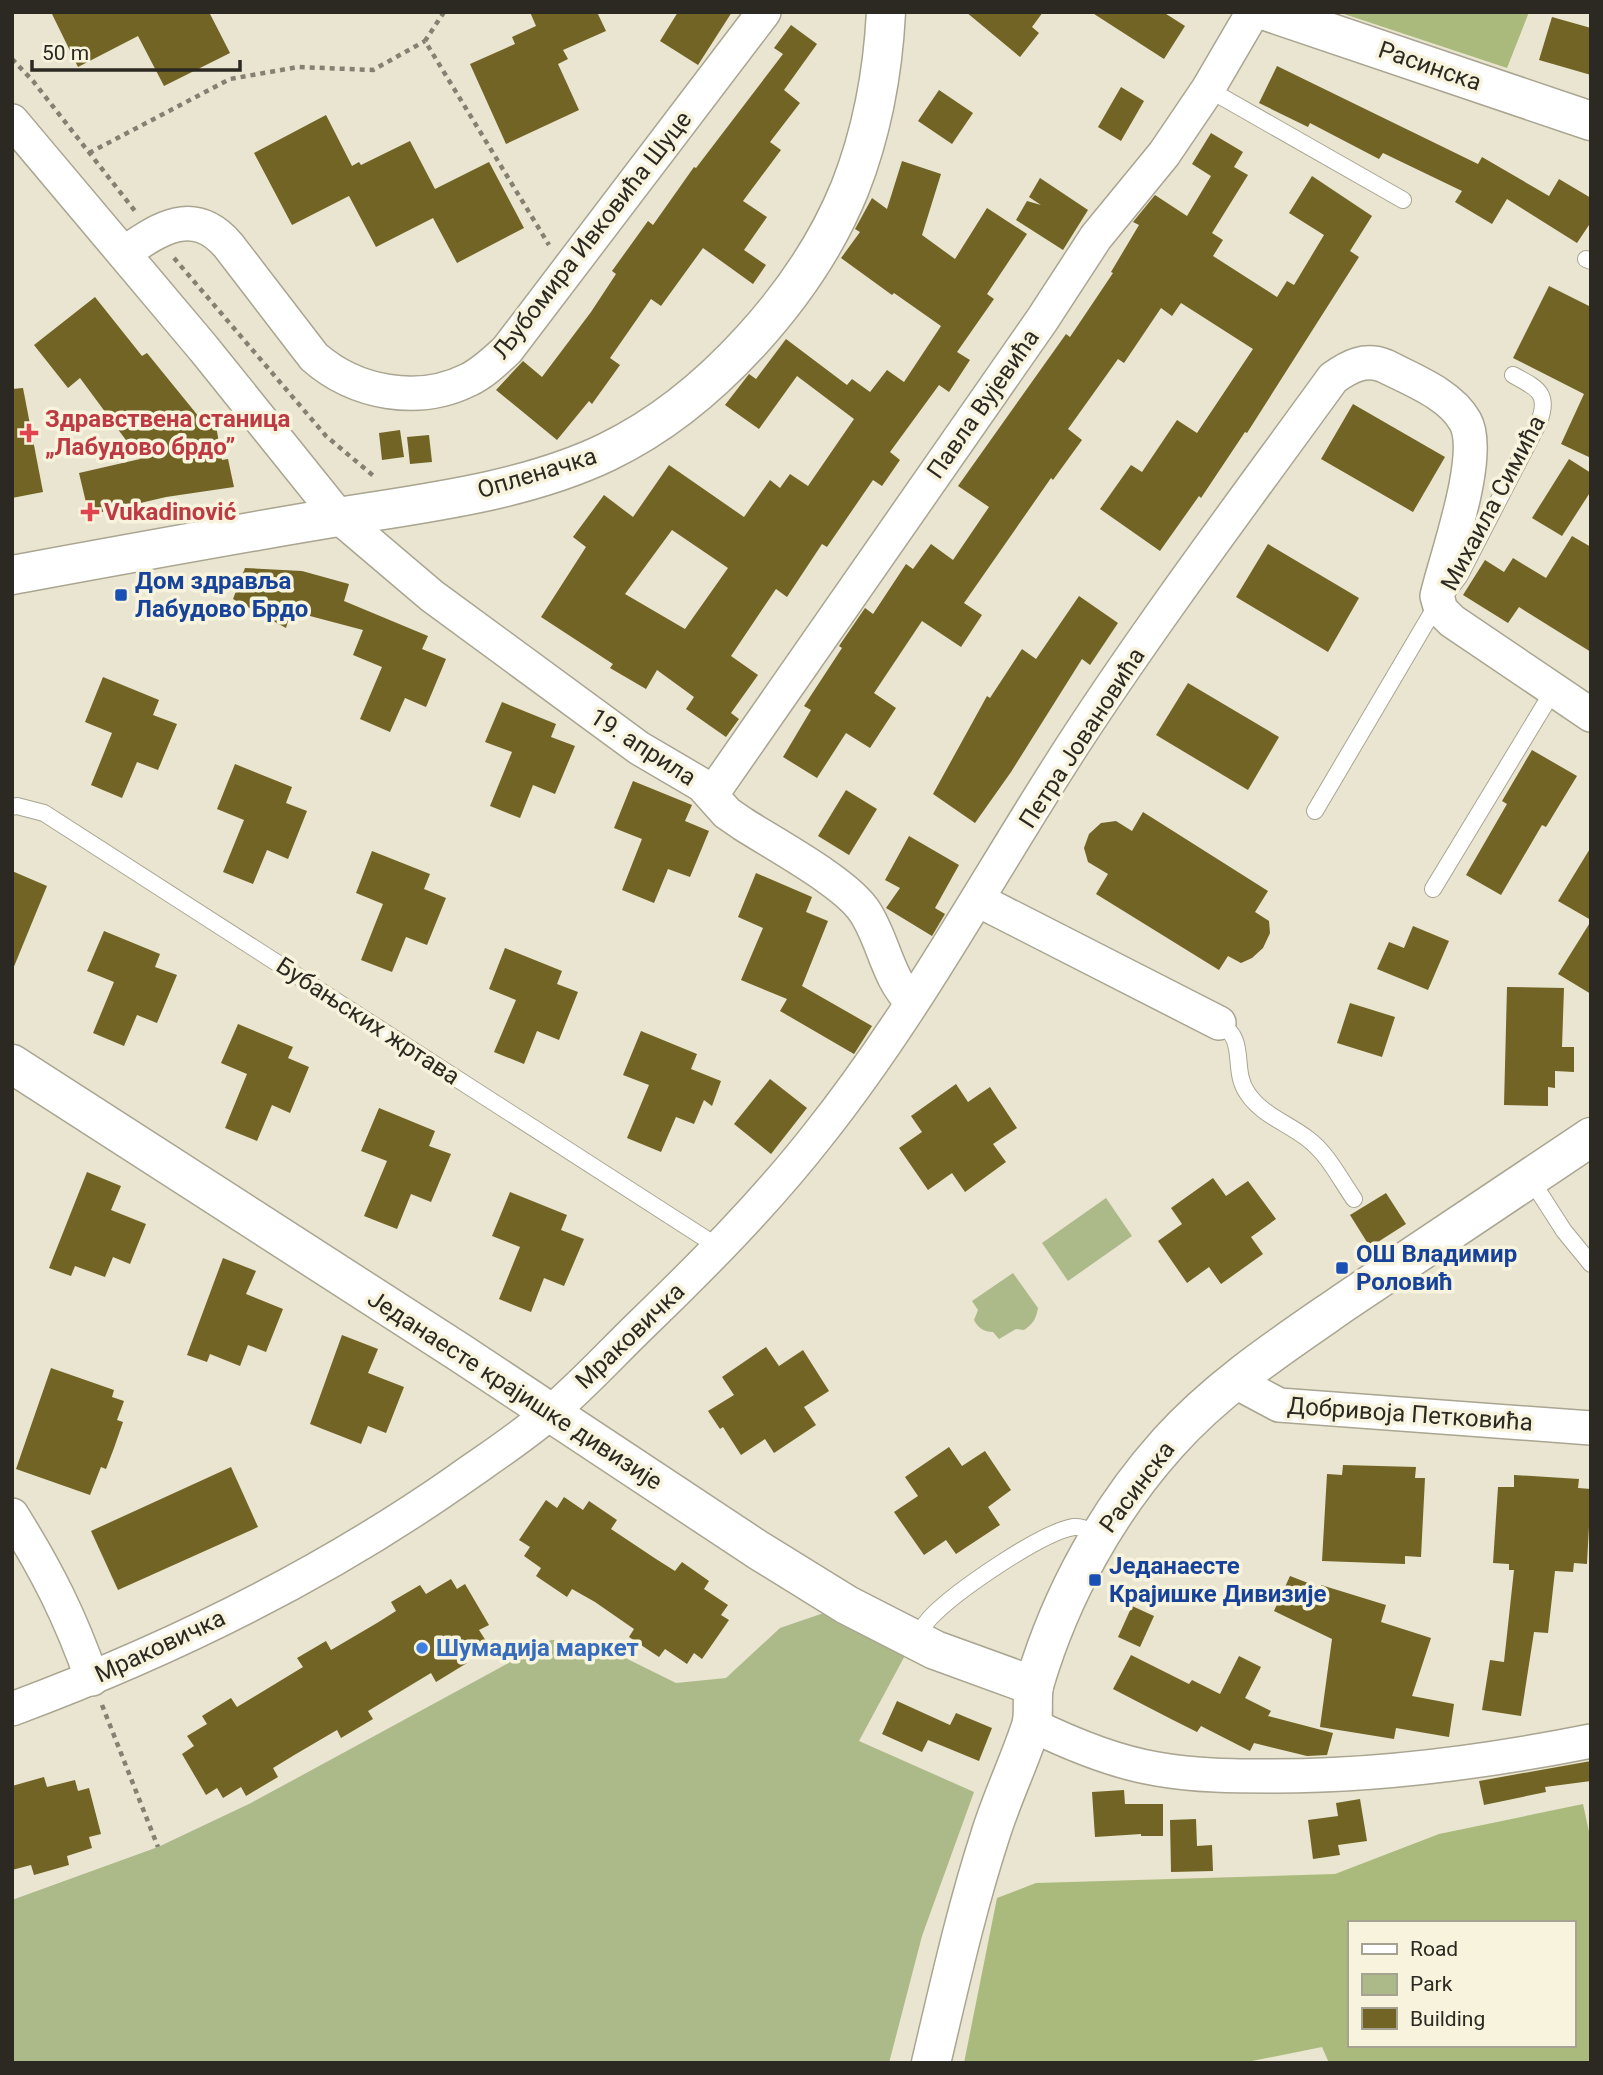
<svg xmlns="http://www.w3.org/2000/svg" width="1603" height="2075" viewBox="0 0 1603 2075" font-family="Roboto,sans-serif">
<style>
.green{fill:#acb989}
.forest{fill:#aaba7c;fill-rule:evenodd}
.building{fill:#716424;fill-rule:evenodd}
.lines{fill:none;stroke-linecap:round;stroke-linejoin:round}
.service-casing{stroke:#a9a591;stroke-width:18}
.minor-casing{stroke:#a9a591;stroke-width:36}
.tertiary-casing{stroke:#a9a591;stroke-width:41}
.path{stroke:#848173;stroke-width:4.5;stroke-dasharray:5 5;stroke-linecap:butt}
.service{stroke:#fff;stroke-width:16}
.minor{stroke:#fff;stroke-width:33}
.tertiary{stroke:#fff;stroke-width:38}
.health-dot{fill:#e0444e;stroke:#f7f3dd;stroke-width:2.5}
.transit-dot{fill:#1a4fb4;stroke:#f7f3dd;stroke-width:2.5}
.shop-dot{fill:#3f7fe0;stroke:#f7f3dd;stroke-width:2.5}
.labels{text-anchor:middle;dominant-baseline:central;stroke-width:7;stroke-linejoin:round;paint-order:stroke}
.street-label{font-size:24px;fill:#2b2921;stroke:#f7f3dd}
.health-label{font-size:24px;font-weight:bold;fill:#be3a42;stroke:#f7f3dd;text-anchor:start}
.transit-label{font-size:24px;font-weight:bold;fill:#164399;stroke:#f7f3dd;text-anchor:start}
.shop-label{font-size:24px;font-weight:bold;fill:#366cbe;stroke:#f7f3dd;text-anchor:start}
</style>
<rect width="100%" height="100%" fill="#e9e5d0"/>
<g class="green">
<polygon points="1106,1198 1132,1236 1068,1281 1042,1243"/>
<path d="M1013,1273l25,35c-2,11 -5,16 -14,22l-8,-1 -17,10 -6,-7c-9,0 -15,-4 -19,-12l4,-10 -6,-9z"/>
<polygon points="847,1605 909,1648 859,1741 974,1792 922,1936 889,2063 12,2063 12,1900 158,1847 251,1803 551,1640 593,1642 676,1683 726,1678 780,1628"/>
</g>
<g class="forest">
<polygon points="1338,12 1529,12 1507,68"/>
<path d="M1583,1804l8,37v221l-262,1 -7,-16 -80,16h-278l33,-165 39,-15 299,-9 104,-40zM1349,1923h224v122h-224z"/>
</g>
<g class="building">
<polygon points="51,12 209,12 230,53 164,86 138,36 78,67"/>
<polygon points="530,12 597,12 606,31 563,50 568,59 558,64 579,110 506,144 470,64 515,44 512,37 536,26"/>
<polygon points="678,12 732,12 698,65 660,41"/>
<polygon points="966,12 1043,12 1032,27 1039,33 1020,57"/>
<polygon points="1091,12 1163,12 1185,26 1164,59"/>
<polygon points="1552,17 1591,28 1591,75 1539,60"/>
<polygon points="791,25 817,44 784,90 800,103 770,142 781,150 743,201 767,217 744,250 766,265 753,284 703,248 661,306 651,299 610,358 620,365 592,404 589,401 557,440 496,390 523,361 542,377 591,312 616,274 612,271 648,221 653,225 694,167 696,168 783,54 774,48"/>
<polygon points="1277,66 1478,164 1482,157 1549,196 1559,179 1591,198 1591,222 1577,243 1507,199 1492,224 1455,202 1462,191 1383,153 1379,159 1310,123 1308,127 1259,103"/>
<polygon points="1121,87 1144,101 1121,141 1098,127"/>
<polygon points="939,90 973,113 952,144 918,121"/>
<polygon points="326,115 352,166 359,162 361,165 410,141 435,189 489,162 524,228 457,263 433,218 376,247 349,196 292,225 254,153"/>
<polygon points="1211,133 1243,152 1234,167 1248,175 1212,233 1223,240 1213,256 1277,297 1287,281 1294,285 1324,235 1289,213 1312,176 1372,216 1350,251 1359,257 1247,433 1245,432 1201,498 1199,496 1160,551 1100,509 1131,465 1142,472 1177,420 1197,433 1253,349 1181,303 1172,316 1161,308 1124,363 1118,359 1068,429 1082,440 1053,480 1051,478 964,603 982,615 961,647 922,621 874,693 896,708 870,748 846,733 817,778 783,757 811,710 804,706 842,648 839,646 865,608 873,614 906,564 913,569 931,544 953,560 989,507 958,486 1066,334 1070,337 1113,273 1111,272 1139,225 1133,222 1155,195 1187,216 1211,176 1192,164"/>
<path d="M902,161l39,13 -19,61 33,24 32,-51 40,26 -40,60 7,5 -37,53 13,8 -21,32 -10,-7 -49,67 10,8 -18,26 -9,-6 -46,67 -5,-3 -35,53 -11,-8 -45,67 27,19 -27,38 8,6 -13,18 -40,-28 8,-12 -37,-27 -11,19 -36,-21 3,-4 -72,-47 45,-70 -13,-10 31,-42 29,22 36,-52 75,52 26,-37 10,8 10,-14 18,12 46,-67 -57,-43 -38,53 -34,-24 24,-31 7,5 30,-40 61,46 5,-6 18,13 17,-22 17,12 37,-56 -47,-33 -2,2 -51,-37 19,-26 -5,-3 17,-31 15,11zM672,530l56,38 -43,61 -60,-35z"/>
<polygon points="1040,178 1088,210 1063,250 1016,220 1027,201 1041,205 1029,197"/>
<polygon points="1549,286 1591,307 1591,458 1561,444 1584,394 1513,358"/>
<polygon points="95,297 142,356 147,353 208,428 216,426 222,460 228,459 234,487 166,497 89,515 79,473 140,459 80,378 68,388 34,345"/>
<polygon points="23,388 43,492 12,498 12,389"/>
<polygon points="1353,404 1445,457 1413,512 1321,459"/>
<polygon points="400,430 404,457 382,460 379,433"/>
<polygon points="429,435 432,462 410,464 407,437"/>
<polygon points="1569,459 1591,473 1591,491 1562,536 1532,518"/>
<polygon points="1572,536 1591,547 1591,652 1519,607 1508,623 1463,595 1485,560 1504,572 1513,558 1546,578"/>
<polygon points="1268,544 1359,598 1328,652 1236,597"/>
<polygon points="245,568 302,571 349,584 344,601 428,636 422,649 446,659 426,707 405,698 390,732 360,719 382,667 353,655 363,630 291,611 286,628 233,599"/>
<polygon points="1079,596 1118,623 1090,665 1082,659 1011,772 975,823 933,794 987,696 990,698 1022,649 1036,659"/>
<polygon points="103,677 159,700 153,715 177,724 158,770 137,762 122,798 91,785 112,733 85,722"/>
<polygon points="1188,683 1279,737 1248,790 1156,735"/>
<polygon points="502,702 556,724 551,737 575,746 555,794 533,785 520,818 490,806 512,752 485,742"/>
<polygon points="1532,750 1577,776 1546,827 1542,825 1501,895 1466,875 1507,804 1502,801"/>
<polygon points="235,764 292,787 286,803 307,811 288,859 267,850 253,884 223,872 244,820 217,809"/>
<polygon points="633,781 692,805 685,821 709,831 690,877 668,869 654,903 622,890 642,839 614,828"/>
<polygon points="846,790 877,809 849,855 818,836"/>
<polygon points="1143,812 1268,891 1255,912 1269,921 1270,933 1263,948 1252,958 1241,963 1228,956 1219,970 1096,894 1108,874 1088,862 1084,848 1089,834 1101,823 1116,821 1132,831"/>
<polygon points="909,836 959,865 935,908 945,914 932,936 886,908 900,888 885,880"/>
<polygon points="1591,847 1591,920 1558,901"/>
<polygon points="372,851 430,874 424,889 446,898 427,945 406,937 392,972 361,960 383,904 356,893"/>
<polygon points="12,871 47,886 13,969 12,969"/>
<polygon points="756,873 812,897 806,912 828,921 802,986 872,1026 854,1054 780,1011 787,999 741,980 763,928 738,917"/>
<polygon points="1591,921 1591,994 1558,974"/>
<polygon points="1413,926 1449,941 1428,990 1377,969 1389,942 1404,948"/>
<polygon points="104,931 160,954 155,967 177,975 157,1023 137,1015 124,1046 93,1033 114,982 87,971"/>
<polygon points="505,948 562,971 557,984 578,992 559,1040 537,1031 524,1064 494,1052 516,1000 489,989"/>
<polygon points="1507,987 1564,988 1562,1047 1574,1047 1574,1072 1555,1071 1555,1088 1548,1087 1548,1106 1504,1105"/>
<polygon points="1350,1003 1395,1017 1382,1057 1337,1043"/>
<polygon points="238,1024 293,1047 288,1058 309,1067 290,1113 272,1105 257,1141 225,1128 247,1074 221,1063"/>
<polygon points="641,1031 697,1054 691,1069 721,1081 712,1106 704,1100 694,1124 676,1117 661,1152 627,1138 649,1085 623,1075"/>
<polygon points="770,1079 807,1108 771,1154 734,1124"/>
<polygon points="956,1084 968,1102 990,1087 1017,1128 993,1144 1006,1162 965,1192 952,1173 928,1190 899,1148 922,1132 911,1116"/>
<polygon points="379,1108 435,1131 429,1146 451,1154 431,1202 411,1194 397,1229 364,1216 387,1161 361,1151"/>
<polygon points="87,1172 121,1186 111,1210 146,1224 130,1264 113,1257 105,1277 75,1266 71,1276 49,1268"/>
<polygon points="1213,1178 1226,1196 1248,1181 1276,1219 1251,1237 1263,1254 1221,1284 1209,1267 1187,1283 1158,1241 1182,1224 1171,1208"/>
<polygon points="510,1192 567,1215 561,1230 584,1239 564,1286 544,1278 531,1312 499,1299 520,1247 492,1236"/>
<polygon points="1386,1193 1406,1224 1370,1247 1350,1215"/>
<polygon points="223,1258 256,1271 246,1294 283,1309 266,1352 248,1345 240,1366 210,1354 207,1362 187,1355"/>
<polygon points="342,1335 378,1349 368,1373 404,1387 386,1433 368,1426 361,1444 310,1424"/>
<polygon points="766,1347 779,1366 803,1350 829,1391 804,1407 816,1425 774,1453 765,1439 741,1455 723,1427 720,1429 708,1411 734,1395 722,1377"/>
<polygon points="51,1368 114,1390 112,1397 124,1401 117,1420 123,1422 114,1448 106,1469 101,1467 90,1495 16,1469"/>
<polygon points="949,1447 962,1466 985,1451 1011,1490 988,1507 1000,1525 956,1554 946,1540 924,1555 894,1512 918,1496 905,1477"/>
<polygon points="1343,1465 1416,1467 1415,1478 1425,1478 1421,1557 1405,1556 1405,1564 1322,1561 1327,1474 1342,1475"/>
<polygon points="231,1467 258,1527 118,1590 91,1531"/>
<polygon points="1514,1475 1579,1479 1578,1488 1591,1489 1587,1564 1574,1563 1573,1572 1555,1571 1548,1633 1534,1632 1521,1716 1482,1710 1490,1660 1504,1662 1514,1570 1509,1570 1509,1564 1493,1563 1498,1487 1514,1487"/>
<polygon points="564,1497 583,1510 589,1501 617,1520 611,1529 656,1559 675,1571 682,1562 709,1581 704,1589 728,1605 721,1615 729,1620 702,1659 694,1653 687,1664 665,1649 659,1657 629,1637 634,1629 595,1602 572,1589 567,1597 536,1576 541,1568 524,1556 530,1547 519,1540 546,1500 557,1508"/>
<polygon points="1290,1576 1321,1588 1321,1585 1386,1605 1381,1622 1431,1638 1412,1696 1454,1704 1449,1737 1396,1728 1394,1739 1320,1727 1332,1639 1274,1611"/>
<polygon points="451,1579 457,1589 465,1584 489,1625 479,1630 486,1641 463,1655 467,1663 436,1682 431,1673 368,1711 373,1719 341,1738 337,1730 296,1754 273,1768 278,1777 246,1796 241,1787 223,1798 217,1788 206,1795 182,1754 194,1746 187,1736 207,1724 202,1716 231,1698 237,1707 303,1667 297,1658 326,1641 331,1650 377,1623 396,1611 391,1602 420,1585 426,1594"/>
<polygon points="1132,1606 1154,1616 1140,1647 1118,1637"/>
<polygon points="1131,1655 1189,1684 1192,1680 1220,1694 1239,1656 1261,1667 1245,1698 1271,1711 1268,1716 1333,1733 1327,1755 1307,1756 1254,1743 1250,1751 1201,1726 1197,1732 1171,1719 1113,1689"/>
<polygon points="897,1701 950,1725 956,1713 992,1728 979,1761 928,1740 922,1752 882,1734"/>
<polygon points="1591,1761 1591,1781 1545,1787 1546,1792 1484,1805 1479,1781"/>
<polygon points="44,1777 47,1787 75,1780 78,1791 89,1788 101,1834 89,1837 92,1848 67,1856 69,1865 34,1875 31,1865 12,1870 12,1786"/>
<polygon points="1124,1790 1125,1804 1163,1804 1163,1836 1141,1836 1141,1834 1095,1837 1092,1792"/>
<polygon points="1360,1799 1367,1841 1338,1845 1340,1855 1313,1859 1308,1820 1338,1816 1336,1803"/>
<polygon points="1196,1819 1197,1846 1212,1845 1213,1871 1171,1872 1170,1820"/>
</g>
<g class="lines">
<g class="service-casing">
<g id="service">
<polyline points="1208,89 1403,200"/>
<polyline points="1586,259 1591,261"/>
<polyline points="12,807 17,806 44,813 720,1248"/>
<path d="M1315,811l118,-200 26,-34 80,-155c11,-29 -2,-34 -26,-47"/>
<polyline points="1433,889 1553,691"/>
<path d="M1219,1023c30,17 11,46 29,71 14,21 41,30 60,45 20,15 32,40 46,60"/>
<polyline points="1530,1178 1564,1231 1591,1264"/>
<path d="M915,1639c5,-7 10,-16 16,-22 24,-25 110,-85 143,-90 8,-1 18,4 26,7"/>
</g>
</g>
<g class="minor-casing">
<g id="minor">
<path d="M12,121l192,228 135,168 93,79 207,152 63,37 25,28 16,11c31,20 104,59 122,88 19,29 22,66 47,90"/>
<path d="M124,253c35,-24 69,-48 104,-8l86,112c41,36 104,48 154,23 15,-7 27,-19 39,-30l257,-338"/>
<polyline points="712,794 1042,320 1096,237 1164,154 1208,89 1253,12"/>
<polyline points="978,900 1219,1023"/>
<polyline points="1234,1381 1279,1405 1591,1428"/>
<path d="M12,1515c35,56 58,101 80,164"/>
<path d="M12,1709c156,-58 309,-133 445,-228 31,-22 65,-44 94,-69 31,-26 60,-58 90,-87 62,-60 123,-121 177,-190 98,-123 172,-263 258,-395 81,-124 170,-242 257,-362 17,-12 32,-20 52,-12 27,14 65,28 80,55 19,33 -19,136 -28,175l4,14 11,11 139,94"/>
<path d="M1032,1725c39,19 82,37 125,44 39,7 78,7 117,7 107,0 212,-14 317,-35"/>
</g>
</g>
<g class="tertiary-casing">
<g id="tertiary">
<polyline points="1269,12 1591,121"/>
<path d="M12,575c109,-20 217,-40 326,-58 88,-14 188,-26 269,-65 102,-49 201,-160 243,-264 22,-56 33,-117 36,-176"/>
<polyline points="12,1064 459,1352 758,1550 847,1605 935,1650 1034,1686"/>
<path d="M931,2063c18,-76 35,-153 59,-227 11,-36 28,-71 40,-107 6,-15 0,-31 5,-47 26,-87 72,-171 133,-239 51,-57 116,-99 178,-142 81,-55 163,-109 245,-164"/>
</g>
</g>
<g class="path">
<polyline points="444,12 425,41 549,245"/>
<polyline points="12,59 33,81 135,211"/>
<polyline points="89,153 230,79 298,67 373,70 425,41"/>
<polyline points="174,258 326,436 376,478"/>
<polyline points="102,1705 158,1847"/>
</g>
<use href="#service" class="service"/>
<use href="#minor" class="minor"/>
<use href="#tertiary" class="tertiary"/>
</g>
<g class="health-dot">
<path d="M25.5 422.5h7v7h7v7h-7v7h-7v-7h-7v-7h7z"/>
<path d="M86.5 501.5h7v7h7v7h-7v7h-7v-7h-7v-7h7z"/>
</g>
<g class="transit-dot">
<rect x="114" y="588" width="14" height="14" rx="3.5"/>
<rect x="1335" y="1261" width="14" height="14" rx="3.5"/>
<rect x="1088" y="1573" width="14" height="14" rx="3.5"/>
</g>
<circle class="shop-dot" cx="422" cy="1648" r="7"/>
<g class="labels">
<g class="street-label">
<text transform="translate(1430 66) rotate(19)">Расинска</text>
<text transform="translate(592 235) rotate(-52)">Љубомира Ивковића Шуце</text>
<text transform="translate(983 404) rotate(-55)">Павла Вујевића</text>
<text transform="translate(537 473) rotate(-17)">Опленачка</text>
<text transform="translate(1493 503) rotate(-62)">Михаила Симића</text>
<text transform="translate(1082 738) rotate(-57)">Петра Јовановића</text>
<text transform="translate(643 747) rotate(33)">19. априла</text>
<text transform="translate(368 1021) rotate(33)">Бубањских жртава</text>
<text transform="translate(630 1336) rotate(-44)">Мраковичка</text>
<text transform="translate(515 1390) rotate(33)">Једанаесте крајишке дивизије</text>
<text transform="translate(1410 1414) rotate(4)">Добривоја Петковића</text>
<text transform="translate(1137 1487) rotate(-53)">Расинска</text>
<text transform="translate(160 1646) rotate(-25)">Мраковичка</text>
</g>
<g class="health-label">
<text x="45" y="419">Здравствена станица<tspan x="45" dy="28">„Лабудово брдо”</tspan></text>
<text x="104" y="512">Vukadinović</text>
</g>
<g class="transit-label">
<text x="135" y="581">Дом здравља<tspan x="135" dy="28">Лабудово Брдо</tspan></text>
<text x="1356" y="1254">ОШ Владимир<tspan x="1356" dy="28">Роловић</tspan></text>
<text x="1109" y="1566">Једанаесте<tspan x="1109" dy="28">Крајишке Дивизије</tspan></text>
</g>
<g class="shop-label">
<text x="436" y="1648">Шумадија маркет</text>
</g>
</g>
<rect width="1603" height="2075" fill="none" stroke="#2b2921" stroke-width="28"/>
<rect x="1348" y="1921" width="228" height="126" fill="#f7f3dd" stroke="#a5a292" stroke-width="2"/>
<rect x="1362" y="1944" width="35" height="10" fill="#ffffff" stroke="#a5a292" stroke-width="2"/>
<text x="1410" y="1956" font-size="21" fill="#2b2921">Road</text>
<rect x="1362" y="1974" width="35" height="21" fill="#acb989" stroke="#a5a292" stroke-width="2"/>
<text x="1410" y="1991" font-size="21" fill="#2b2921">Park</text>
<rect x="1362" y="2008" width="35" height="21" fill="#716424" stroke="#a5a292" stroke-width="2"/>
<text x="1410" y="2026" font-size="21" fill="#2b2921">Building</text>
<path d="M32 60v10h208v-10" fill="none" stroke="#2b2921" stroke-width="3.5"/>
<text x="42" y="60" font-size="21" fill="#2b2921" stroke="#f7f3dd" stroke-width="5" paint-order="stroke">50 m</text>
</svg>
